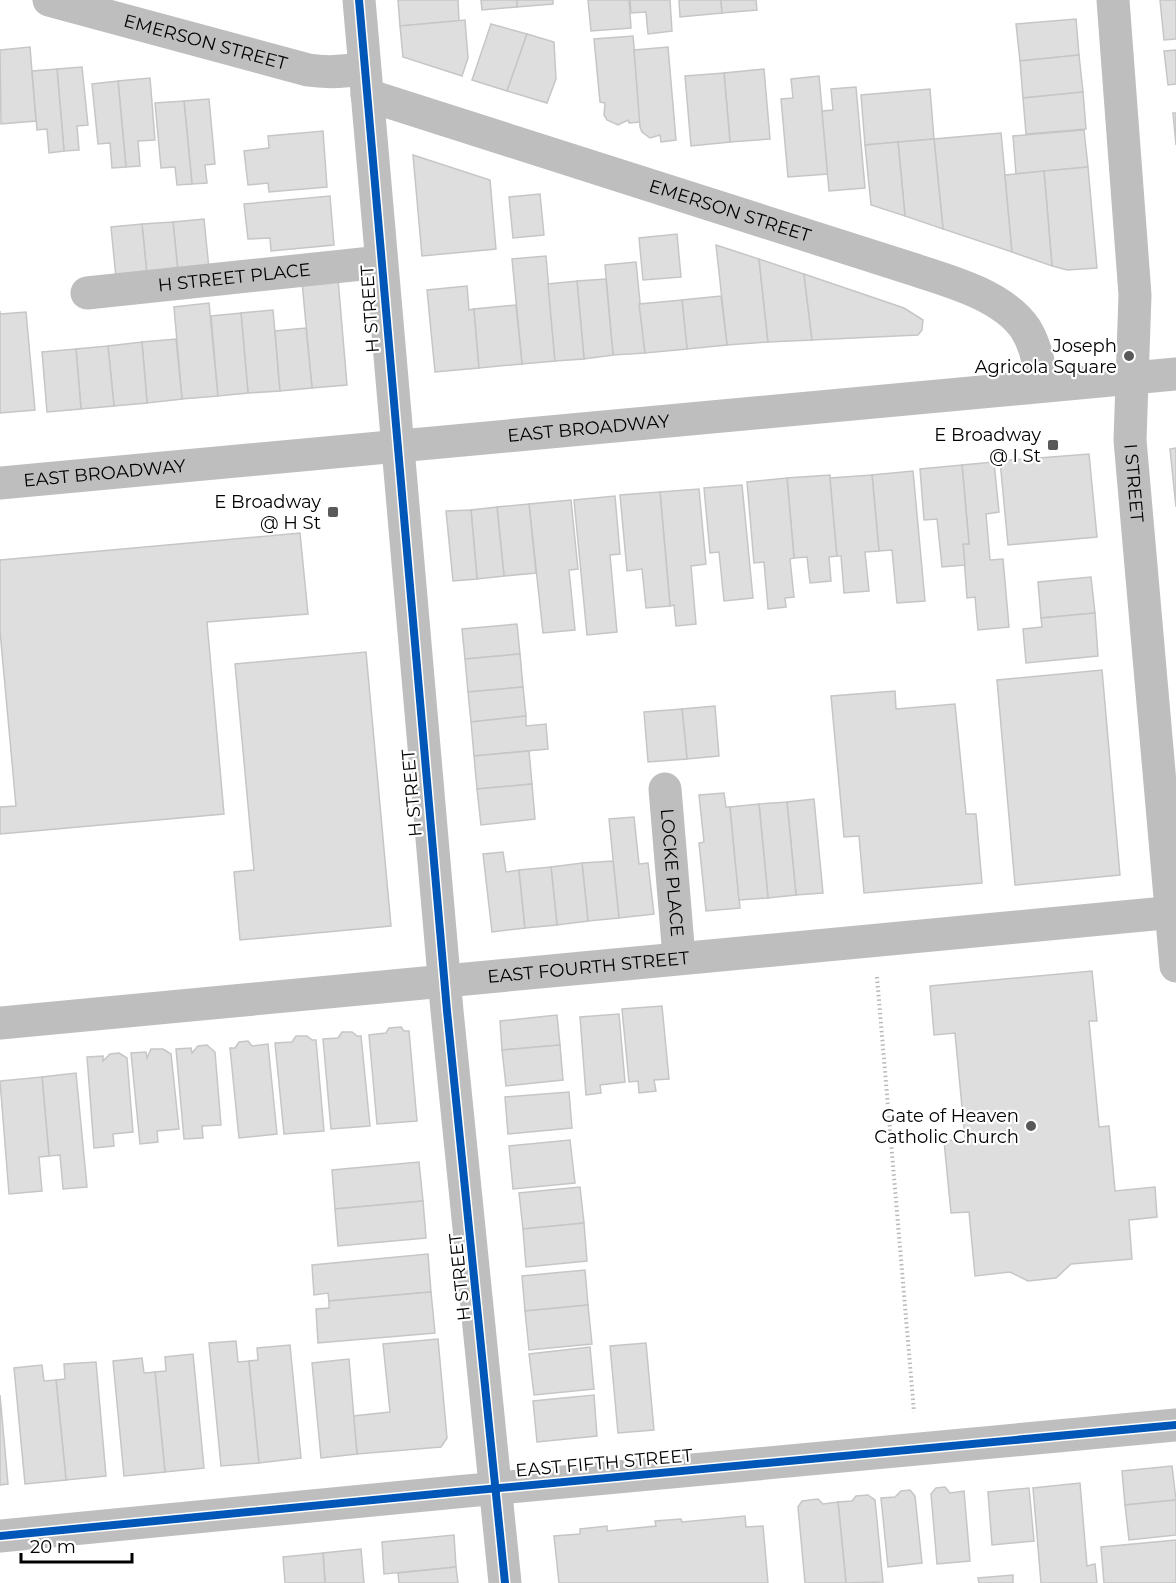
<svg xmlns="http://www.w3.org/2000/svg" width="1176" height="1583" viewBox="0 0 1176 1583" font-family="Montserrat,sans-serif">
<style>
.building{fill:#dedede;stroke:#c6c6c6;stroke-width:1.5}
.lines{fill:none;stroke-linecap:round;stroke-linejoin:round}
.path{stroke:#b9b9b9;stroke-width:4;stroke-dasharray:1.5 3;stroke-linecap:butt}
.minor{stroke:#bebebe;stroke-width:33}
.major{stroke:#bebebe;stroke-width:33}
.cycleway-casing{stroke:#fff;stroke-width:11}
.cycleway{stroke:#0057b8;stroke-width:8}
.poi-dot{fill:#595959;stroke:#fff;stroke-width:2}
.labels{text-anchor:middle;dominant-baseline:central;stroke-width:4.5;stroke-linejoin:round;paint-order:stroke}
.street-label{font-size:18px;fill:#000;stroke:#fff}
.poi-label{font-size:18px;fill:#000;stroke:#fff;text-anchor:end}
</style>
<rect width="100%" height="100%" fill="#fff"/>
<g class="building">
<polygon points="398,0 458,0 459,21 400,26"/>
<polygon points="481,0 517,0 517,7 482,10"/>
<polygon points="517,0 553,0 553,4 517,7"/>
<polygon points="588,0 629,0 631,28 591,31"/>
<polygon points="630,0 670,0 672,31 648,34 646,12 631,13"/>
<polygon points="679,0 721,0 722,13 680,17"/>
<polygon points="721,0 756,0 757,10 722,13"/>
<polygon points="1160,0 1176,0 1176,39 1164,40"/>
<polygon points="1076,19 1079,55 1020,61 1016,24"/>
<polygon points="465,20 468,58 462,76 403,57 400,26"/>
<polygon points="491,24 527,34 507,91 472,80"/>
<polygon points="527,34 554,42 556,79 547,103 507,91"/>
<polygon points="633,36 641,122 629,123 628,120 618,125 607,120 604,115 605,103 600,102 594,39"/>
<polygon points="30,47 36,121 1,124 0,50"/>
<polygon points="668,47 676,140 661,142 660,135 650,138 642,132 640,127 634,50"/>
<polygon points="1176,50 1176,84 1168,85 1164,51"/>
<polygon points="1079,55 1083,92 1023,98 1020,61"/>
<polygon points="82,67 88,125 77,126 79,150 64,151 57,69"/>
<polygon points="57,69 64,151 49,153 47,129 37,130 32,71"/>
<polygon points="764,69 770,139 730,142 724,73"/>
<polygon points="724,73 730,142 691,146 685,76"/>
<polygon points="819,76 828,174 788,177 781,99 793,98 791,79"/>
<polygon points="150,78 155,140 138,141 140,166 126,167 118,81"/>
<polygon points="118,81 126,167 112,168 110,143 98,144 92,84"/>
<polygon points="856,87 865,188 829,191 822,111 833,110 831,89"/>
<polygon points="930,89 934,139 865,145 861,95"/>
<polygon points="1083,92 1086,129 1026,134 1023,98"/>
<polygon points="209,99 215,164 205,165 207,183 192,184 184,101"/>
<polygon points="184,101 192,184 177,185 175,167 161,168 155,103"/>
<polygon points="1173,113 1176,113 1176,145"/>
<polygon points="1084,130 1088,167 1016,174 1013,136"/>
<polygon points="323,131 327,187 269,192 268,183 248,185 244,151 269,148 268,136"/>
<polygon points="1001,133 1005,175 1012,252 943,229 934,139"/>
<polygon points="934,139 943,229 905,216 898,142"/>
<polygon points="898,142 905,216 871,205 865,145"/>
<polygon points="413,155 490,180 496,249 422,256"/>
<polygon points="1088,167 1097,268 1067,270 1052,266 1044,171"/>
<polygon points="1044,171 1052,266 1012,252 1005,175"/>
<polygon points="540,194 544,235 513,238 509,197"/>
<polygon points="330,196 334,245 271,251 270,238 248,239 244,204"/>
<polygon points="204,219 209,269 178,272 173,222"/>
<polygon points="173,222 178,272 147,275 142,224"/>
<polygon points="142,224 147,275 116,278 111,227"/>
<polygon points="677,234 681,277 643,280 639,238"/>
<polygon points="716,245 759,259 768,342 727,345"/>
<polygon points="546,256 555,361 522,364 512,259"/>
<polygon points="759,259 804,274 812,340 768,342"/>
<polygon points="636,262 645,353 613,355 605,265"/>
<polygon points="804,274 904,308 923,320 922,330 918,335 812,340"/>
<polygon points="338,279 347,385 312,388 302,282"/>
<polygon points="606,279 613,355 584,359 577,281"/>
<polygon points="577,281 584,359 555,361 548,284"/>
<polygon points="467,286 469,310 474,309 479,368 435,372 427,290"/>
<polygon points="721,296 727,345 687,349 682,300"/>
<polygon points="682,300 687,349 645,353 639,304"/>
<polygon points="209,303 218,396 182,399 174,307"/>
<polygon points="516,305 522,364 479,368 474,309"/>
<polygon points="273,310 280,391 248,393 241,313"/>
<polygon points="0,311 0,314 26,312 35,410 0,413"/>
<polygon points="241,313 248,393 218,396 211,316"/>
<polygon points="306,328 312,388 280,391 275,331"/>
<polygon points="176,339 182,399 147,403 142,342"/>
<polygon points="142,342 147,403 114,406 108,346"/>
<polygon points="108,346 114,406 81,409 76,349"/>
<polygon points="76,349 81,409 47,412 42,352"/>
<polygon points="1176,448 1176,507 1170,449"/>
<polygon points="1089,454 1097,537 1008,545 1000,461"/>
<polygon points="994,462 999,512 986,514 990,560 1003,559 1009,627 978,630 975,597 967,598 963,544 969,544 962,465"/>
<polygon points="962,465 969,544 963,544 965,565 942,567 937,519 924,520 920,469"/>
<polygon points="913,471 925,601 897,603 892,550 879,551 872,475"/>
<polygon points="830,475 837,556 829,557 831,581 810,583 807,557 794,558 787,478"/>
<polygon points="872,475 879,551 865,552 869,591 844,593 841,556 837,556 830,478"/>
<polygon points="787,478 794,558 790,559 794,597 785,598 786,607 768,609 764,562 754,563 747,482"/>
<polygon points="742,485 753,598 724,601 719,552 710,553 704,488"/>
<polygon points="699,489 706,564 691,566 696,624 676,626 674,605 670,606 660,492"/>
<polygon points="660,492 670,606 646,608 642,569 627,571 620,495"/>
<polygon points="615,496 620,554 610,555 617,632 587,635 574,500"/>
<polygon points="571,500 578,569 569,570 575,630 543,633 529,504"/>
<polygon points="529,504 536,573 504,576 497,507"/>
<polygon points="497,507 504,576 477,579 471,510"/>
<polygon points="471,510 477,579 453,581 446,511"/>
<polygon points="300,533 308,614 207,622 224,814 0,834 0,807 16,806 0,631 0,560"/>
<polygon points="1091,577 1095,613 1041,618 1038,582"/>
<polygon points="1095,613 1098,656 1026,663 1023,629 1042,627 1041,618"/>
<polygon points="517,624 520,654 465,659 462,629"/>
<polygon points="366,652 391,926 240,940 234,872 254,870 235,664"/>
<polygon points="520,654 523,687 468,692 465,659"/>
<polygon points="1102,670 1120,875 1015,885 997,680"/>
<polygon points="523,687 526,716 471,722 468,692"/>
<polygon points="895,691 896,709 955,704 966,814 976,814 982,883 864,893 859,836 844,837 831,696"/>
<polygon points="715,706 719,756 687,759 682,709"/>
<polygon points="682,709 687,759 648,762 644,712"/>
<polygon points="526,716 526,726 546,724 548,749 474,756 471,722"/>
<polygon points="529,751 532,784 477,789 474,756"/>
<polygon points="532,784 535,819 481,825 477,789"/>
<polygon points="724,793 726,807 730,807 740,908 706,911 699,843 704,842 699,795"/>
<polygon points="814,799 823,893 796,895 787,802"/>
<polygon points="787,802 796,895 768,898 759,804"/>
<polygon points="759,804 768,898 739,900 730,807"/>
<polygon points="634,817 639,864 648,863 654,914 619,918 609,819"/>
<polygon points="503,852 506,872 519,870 525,928 492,932 483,854"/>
<polygon points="613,861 619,918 588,921 582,863"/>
<polygon points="582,863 588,921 557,925 551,867"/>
<polygon points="551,867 557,925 525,928 519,870"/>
<polygon points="1092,971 1097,1021 1089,1021 1099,1127 1109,1126 1115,1191 1155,1187 1157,1217 1129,1220 1132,1259 1071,1264 1056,1278 1028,1281 1010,1272 975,1276 969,1212 951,1213 944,1141 965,1139 955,1033 934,1035 930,986"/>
<polygon points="662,1006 669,1079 654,1080 656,1091 639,1093 638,1081 629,1082 622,1009"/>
<polygon points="619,1014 625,1082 600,1085 601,1093 586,1095 580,1017"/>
<polygon points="557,1015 560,1045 502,1050 500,1021"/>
<polygon points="401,1027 404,1031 409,1031 417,1121 377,1124 369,1035 386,1033 389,1028"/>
<polygon points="342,1032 352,1032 357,1036 361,1036 370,1126 331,1129 323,1039 338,1038"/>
<polygon points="296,1036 307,1036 312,1040 316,1040 324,1131 284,1134 275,1043 292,1042"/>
<polygon points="248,1041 252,1046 268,1044 277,1134 239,1138 230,1048 235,1048 239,1042"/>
<polygon points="207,1045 215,1052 221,1125 202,1126 203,1138 184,1139 176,1049 191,1048 192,1053 198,1046"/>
<polygon points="560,1045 563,1080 506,1086 502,1050"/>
<polygon points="151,1049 163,1049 171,1054 179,1129 157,1131 158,1142 140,1144 131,1053 146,1052 147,1058"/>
<polygon points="119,1053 127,1058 133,1132 113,1134 114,1146 94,1148 87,1057 103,1056 103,1061 110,1054"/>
<polygon points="76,1073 87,1187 63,1189 60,1155 49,1156 42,1077"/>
<polygon points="42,1077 49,1156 39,1157 42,1191 9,1194 0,1081"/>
<polygon points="569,1092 572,1128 508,1134 505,1097"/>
<polygon points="570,1140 575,1183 513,1189 509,1146"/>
<polygon points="419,1162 423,1201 335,1209 332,1170"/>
<polygon points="580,1187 584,1223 523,1229 519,1193"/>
<polygon points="423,1201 426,1238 338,1246 335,1209"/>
<polygon points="584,1223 587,1261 526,1267 523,1229"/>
<polygon points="428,1254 431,1292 329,1301 328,1293 314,1295 312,1265"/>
<polygon points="585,1270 588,1305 525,1311 522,1276"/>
<polygon points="431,1292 435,1333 318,1343 316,1309 329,1308 329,1301"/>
<polygon points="588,1305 592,1344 529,1350 525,1311"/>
<polygon points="438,1339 447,1438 441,1447 357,1454 353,1416 390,1412 383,1344"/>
<polygon points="236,1341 238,1362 249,1361 259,1463 221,1466 209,1343"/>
<polygon points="646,1343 654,1430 618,1433 610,1346"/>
<polygon points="290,1345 301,1458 259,1463 249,1361 258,1360 257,1348"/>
<polygon points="590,1347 594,1389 534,1395 529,1354"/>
<polygon points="193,1354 204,1468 165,1472 155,1372 166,1371 165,1357"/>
<polygon points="142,1358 144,1373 155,1372 165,1472 124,1476 113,1361"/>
<polygon points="349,1359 357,1454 321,1458 312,1363"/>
<polygon points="96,1362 106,1476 66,1480 56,1380 65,1379 64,1364"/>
<polygon points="42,1365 44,1381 56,1380 66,1480 25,1484 14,1368"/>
<polygon points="0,1395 8,1484 0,1485"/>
<polygon points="594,1395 597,1436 537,1442 533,1401"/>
<polygon points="1172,1466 1176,1500 1125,1505 1122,1471"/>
<polygon points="1080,1483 1087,1566 1095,1564 1097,1583 1041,1583 1033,1488"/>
<polygon points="945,1487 950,1493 964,1491 970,1561 937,1564 931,1494 936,1488"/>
<polygon points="1029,1488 1034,1541 992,1545 988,1492"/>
<polygon points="910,1490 915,1496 922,1563 888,1567 881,1498 895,1497 901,1491"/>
<polygon points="868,1495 875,1500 883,1582 846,1583 838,1502 852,1501 856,1496"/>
<polygon points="818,1499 823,1504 838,1502 846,1583 805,1583 798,1507 802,1501"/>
<polygon points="1176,1500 1176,1535 1129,1540 1125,1505"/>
<polygon points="745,1516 746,1527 763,1526 768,1583 559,1583 554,1536 580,1534 580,1529 607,1526 607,1531 656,1526 655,1521 681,1519 682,1522"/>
<polygon points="454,1535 456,1567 384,1574 382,1542"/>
<polygon points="1176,1540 1176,1583 1104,1583 1101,1547"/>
<polygon points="361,1549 364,1583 325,1583 323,1553"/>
<polygon points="323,1553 325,1583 285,1583 283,1557"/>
<polygon points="456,1567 458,1583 399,1583 398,1573"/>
<polygon points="1013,1575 1013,1583 979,1583 978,1578"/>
</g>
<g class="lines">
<polyline class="path" points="877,977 914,1412"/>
<g class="minor">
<path id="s1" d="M49,0l259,70c20,3 37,2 56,-2"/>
<path d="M359,0c27,337 56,674 88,1011 18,191 40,381 58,572"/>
<path id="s2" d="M1113,0l22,295 -5,145 46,526"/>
<path id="s3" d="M367,95l536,171c39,13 98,27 122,62 11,17 15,38 17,58"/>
<path id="s4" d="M87,293l294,-31"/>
<path id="s5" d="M665,789l14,168"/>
<path id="s6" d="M0,1023c392,-36 784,-75 1176,-111"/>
<polyline points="0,1536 456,1492 1176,1425"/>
</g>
<path class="major" id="s7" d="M0,483l1176,-109"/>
<g class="cycleway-casing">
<g id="cycleway">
<path d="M359,0c27,337 56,674 88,1011 18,191 40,381 58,572"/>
<polyline points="0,1536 456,1492 1176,1425"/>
</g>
</g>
<use href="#cycleway" class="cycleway"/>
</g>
<g class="poi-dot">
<circle cx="1129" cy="356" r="6"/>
<rect x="1047" y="439" width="12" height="12" rx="3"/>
<rect x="327" y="506" width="12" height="12" rx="3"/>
<circle cx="1031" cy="1126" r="6"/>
</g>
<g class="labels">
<g class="street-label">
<text stroke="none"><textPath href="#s1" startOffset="162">EMERSON STREET</textPath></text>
<text stroke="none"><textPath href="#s3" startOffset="381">EMERSON STREET</textPath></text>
<text stroke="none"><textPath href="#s4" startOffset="148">H STREET PLACE</textPath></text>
<text transform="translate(370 309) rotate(-94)">H STREET</text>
<text stroke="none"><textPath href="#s7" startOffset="591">EAST BROADWAY</textPath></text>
<text stroke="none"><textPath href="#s7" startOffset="105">EAST BROADWAY</textPath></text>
<text stroke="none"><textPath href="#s2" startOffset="484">I STREET</textPath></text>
<text transform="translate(412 793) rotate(-95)">H STREET</text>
<text stroke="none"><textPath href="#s5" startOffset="84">LOCKE PLACE</textPath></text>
<text stroke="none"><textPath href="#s6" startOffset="591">EAST FOURTH STREET</textPath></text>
<text transform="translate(460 1277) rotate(-96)">H STREET</text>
<text transform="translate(604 1463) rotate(-5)">EAST FIFTH STREET</text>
</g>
<g class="poi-label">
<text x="1117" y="346">Joseph<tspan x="1117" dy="21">Agricola Square</tspan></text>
<text x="1041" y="435">E Broadway<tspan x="1041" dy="21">@ I St</tspan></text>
<text x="321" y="502">E Broadway<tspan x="321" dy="21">@ H St</tspan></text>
<text x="1019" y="1116">Gate of Heaven<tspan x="1019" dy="21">Catholic Church</tspan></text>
</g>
</g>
<path d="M21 1553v9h111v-9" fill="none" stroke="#000000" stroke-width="3"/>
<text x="30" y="1553" font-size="18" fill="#000000" stroke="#ffffff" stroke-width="4.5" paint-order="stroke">20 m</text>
</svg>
